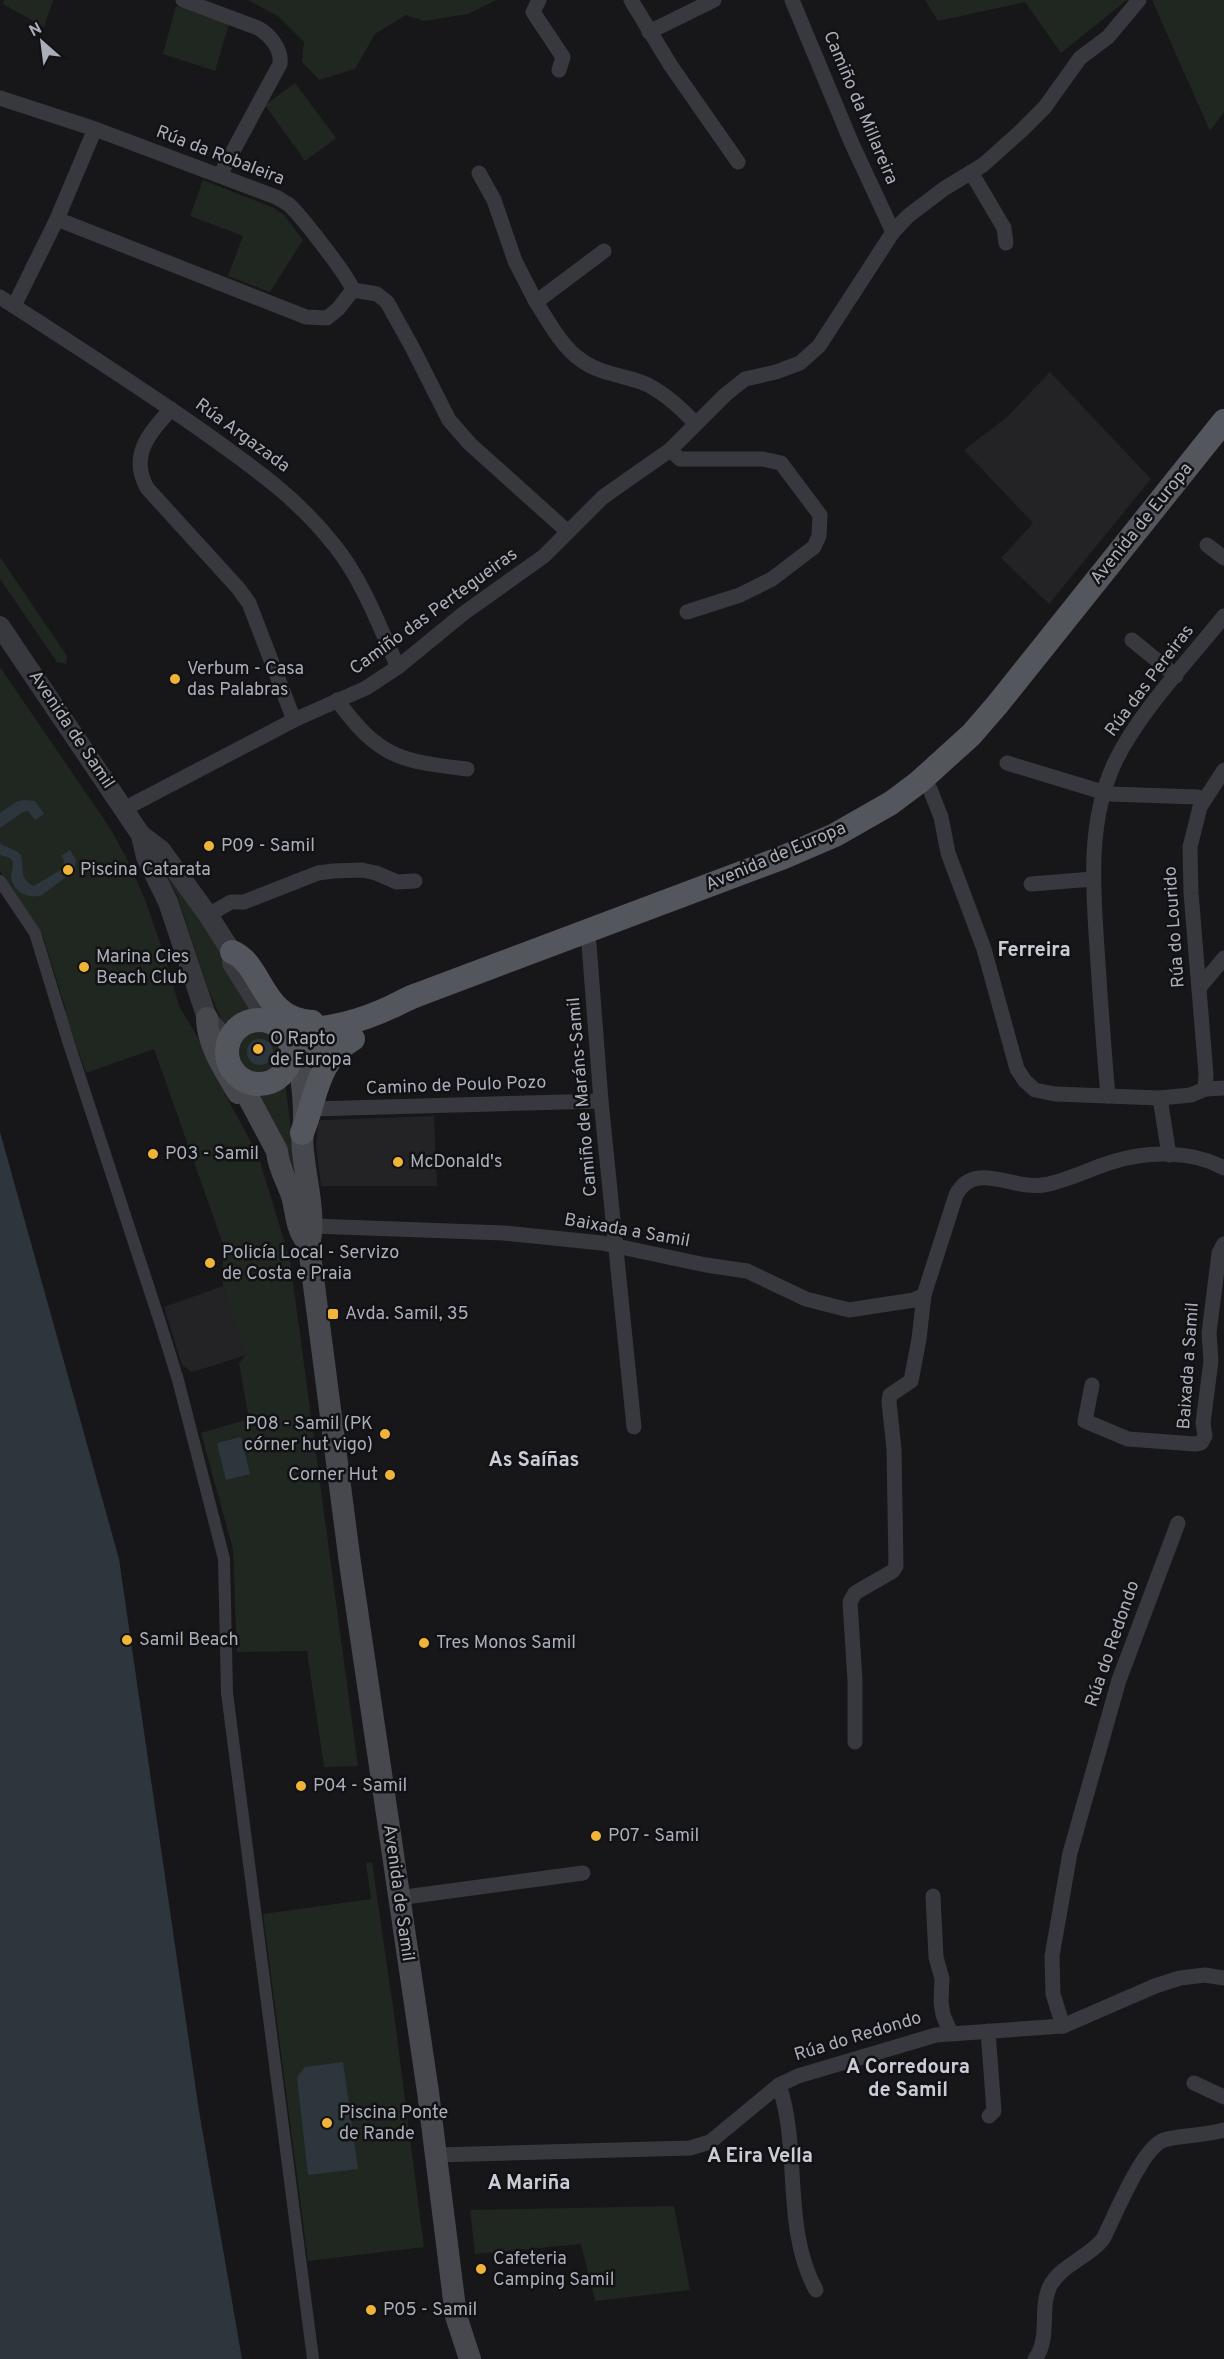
<svg xmlns="http://www.w3.org/2000/svg" width="1224" height="2359" font-family="Overpass,sans-serif">
	<style>
		.built { fill: #232326 }
		.green { fill: #1f2720 }
		.water { fill: #2d363d }
		.lines { fill: none; stroke-linecap: round; stroke-linejoin: round }
		.pedestrian { stroke: #38393e; stroke-width: 12 }
		.minor { stroke: #38393e; stroke-width: 15 }
		.tertiary { stroke: #38393e; stroke-width: 20 }
		.secondary { stroke: #46484e; stroke-width: 22 }
		.primary { stroke: #54565d; stroke-width: 24 }
		.poi-dot { fill: #f0b538; stroke: #121214; stroke-width: 2 }
		.labels { text-anchor: middle; dominant-baseline: central; stroke-width: 5; stroke-linejoin: round; paint-order: stroke }
		.street-label { font-size: 18px; fill: #a9aeb9; stroke: #121214 }
		.poi-label { font-size: 18px; fill: #a9aeb9; stroke: #121214; text-anchor: start }
		.neighbourhood-label { font-size: 20px; font-weight: bold; fill: #cacdd5; stroke: #121214 }
	</style>
	<rect width="100%" height="100%" fill="#171719"/>
	<g class="built">
		<polygon points="1050,372 1151,479 1049,604 1001,558 1033,523 964,450 1007,417"/>
		<polygon points="434,1116 437,1186 321,1186 316,1146 318,1122 321,1120"/>
		<polygon points="223,1286 247,1355 192,1372 182,1365 164,1307"/>
	</g>
	<g class="green">
		<polygon points="4,0 53,0 44,27 3,4"/>
		<polygon points="248,0 496,0 468,14 424,21 406,15 375,34 355,69 319,80 302,62 304,42 279,17"/>
		<polygon points="925,0 1127,0 1061,53 1025,2 938,21"/>
		<polygon points="1152,0 1224,0 1224,112 1210,131"/>
		<polygon points="176,6 229,24 215,71 163,54"/>
		<polygon points="295,83 336,138 305,161 265,105"/>
		<polygon points="203,180 274,208 284,215 303,240 270,292 228,276 243,236 190,216"/>
		<polygon points="0,557 67,656 66,664 57,662 0,579"/>
		<polygon points="0,667 110,828 126,857 144,897 165,957 179,1006 216,1068 226,1096 258,1155 290,1260 358,1766 324,1767 307,1651 237,1652 233,1549 201,1433 249,1419 239,1363 246,1355 223,1286 223,1244 154,1049 86,1073 64,1011 66,1010 42,933 0,871"/>
		<polygon points="146,842 181,892 259,1012 241,1016 226,1031 208,988 177,895"/>
		<circle cx="260" cy="1051" r="22"/>
		<polygon points="285,1082 296,1168 293,1169 256,1091 271,1089"/>
		<polygon points="372,1862 394,2014 424,2247 308,2261 263,1914 371,1899 366,1863"/>
		<polygon points="674,2206 690,2290 595,2301 581,2244 475,2254 470,2210"/>
	</g>
	<g class="water">
		<polygon points="23,800 35,801 44,814 35,820 28,811 23,812 0,828 0,813 16,802"/>
		<path d="M0,843C7,849 15,848 21,855C24,869 19,879 34,886L62,869L64,861L61,856L70,850L76,860L74,871L42,895C29,900 13,892 11,877C11,873 13,867 13,862L10,858L0,855Z"/>
		<circle cx="260" cy="1052" r="13"/>
		<polygon points="0,1132 119,1559 199,2111 242,2359 0,2359"/>
		<polygon points="241,1437 250,1474 226,1480 217,1443"/>
		<polygon points="343,2062 358,2169 308,2175 297,2077 305,2067"/>
	</g>
	<g class="lines">
		<polyline class="pedestrian" points="0,881 35,933 68,1041 160,1322 178,1380 224,1559 227,1693 313,2359"/>
		<g class="minor">
			<path d="M183,0L258,28C270,35 282,49 280,64L220,175"/>
			<polyline points="539,0 533,12 563,57 559,70"/>
			<polyline points="631,0 671,66 738,162"/>
			<polyline points="792,0 852,144 893,232"/>
			<polyline points="649,32 714,0"/>
			<path d="M0,98L95,129L276,197C280,199 284,202 288,204C300,214 348,276 353,290"/>
			<polyline points="971,172 1004,228 1006,243"/>
			<polyline points="479,173 494,200 515,261 536,302"/>
			<polyline points="57,219 306,317 327,318 338,309 353,290"/>
			<path d="M604,251L536,302C549,322 561,346 581,360C598,373 622,375 641,382C662,390 681,408 696,424"/>
			<polyline points="353,290 377,294 387,302 412,347 449,420 470,444 568,532"/>
			<path d="M0,297C68,341 135,384 201,430C252,467 296,496 335,546C363,581 379,626 398,667"/>
			<polyline points="14,306 57,219 95,129"/>
			<path d="M171,409C149,434 129,455 147,488L238,588L249,603L294,720"/>
			<polyline points="670,450 680,459 763,459 781,463 820,515 819,536 814,547 772,579 740,595 687,612"/>
			<polyline points="1207,545 1224,558"/>
			<polyline points="1132,640 1176,676"/>
			<path d="M337,700C379,758 400,761 467,769"/>
			<polyline points="1007,763 1109,794 1198,797 1204,800"/>
			<polyline points="930,789 941,817 948,853 984,949 1017,1069 1025,1081 1035,1090 1055,1094 1160,1098 1191,1095 1205,1089 1224,1088"/>
			<polyline points="124,809 294,720 366,688 398,667 464,613 544,556 603,497 670,450 725,395 745,379 776,372 800,363 819,346 893,232 908,216 945,188 983,165 1021,131 1045,107 1080,58 1108,37 1139,0"/>
			<polyline points="1031,884 1093,879"/>
			<polyline points="208,915 231,902 244,902 318,873 333,871 362,870 376,873 397,882 415,881"/>
			<polyline points="589,944 601,1101 634,1427"/>
			<polyline points="1199,988 1224,958"/>
			<polyline points="1205,1089 1206,1074 1191,893 1190,847 1200,807 1224,770"/>
			<path d="M1108,1096C1104,1052 1101,1008 1098,964C1094,896 1085,826 1115,762C1139,712 1189,660 1224,616"/>
			<polyline points="1160,1098 1169,1155"/>
			<polyline points="311,1109 601,1101"/>
			<path d="M313,1226L504,1233L602,1243L706,1265L747,1271L806,1299L849,1310L914,1300L924,1295L956,1195C974,1160 1013,1190 1043,1185C1067,1181 1089,1169 1112,1162C1147,1151 1192,1150 1224,1168"/>
			<polyline points="1092,1385 1085,1421 1128,1439 1195,1444 1201,1443 1205,1436 1203,1423 1211,1361 1209,1333 1219,1253 1224,1244"/>
			<polyline points="855,1742 855,1681 850,1602 855,1593 893,1571 896,1566 894,1449 889,1402 890,1395 911,1381 919,1339 924,1295"/>
			<polyline points="933,1896 936,1957 942,1979 941,2002 943,2015 951,2033"/>
			<polyline points="398,1898 583,1873"/>
			<polyline points="1063,2026 1053,1994 1052,1956 1070,1853 1119,1680 1178,1523"/>
			<polyline points="988,2031 994,2111 989,2116"/>
			<polyline points="1194,2083 1224,2097"/>
			<path d="M779,2085C801,2150 782,2228 816,2290"/>
			<polyline points="436,2155 690,2148 710,2142 779,2085 798,2076 936,2035 1063,2026 1155,1986 1180,1978 1205,1975 1224,1978"/>
			<path d="M1035,2359C1051,2338 1039,2307 1050,2286C1061,2265 1088,2258 1103,2239C1114,2218 1142,2147 1164,2140C1181,2135 1204,2136 1224,2130"/>
		</g>
		<g class="tertiary">
			<polyline points="0,626 141,835 146,857 168,902 207,1018 217,1030"/>
			<polyline points="141,835 161,850 208,915 240,965"/>
			<polyline points="232,955 232,963 269,1022"/>
		</g>
		<g class="secondary">
			<path d="M207,1018C207,1044 225,1071 238,1093"/>
			<path d="M289,1029C299,1047 304,1094 304,1115C304,1127 301,1139 303,1151C306,1184 316,1214 309,1247L350,1563L428,2092L456,2316L470,2359"/>
			<path d="M237,1076L277,1151C278,1167 287,1181 292,1196C296,1210 296,1226 304,1238"/>
		</g>
		<g class="primary">
			<path d="M232,952C263,964 261,1020 312,1022"/>
			<circle cx="259" cy="1052" r="32"/>
			<path d="M281,1029C319,1032 357,1023 391,1007C400,1003 408,998 417,995L784,857L835,835L891,803L919,782L971,735L997,705L1224,421"/>
			<polyline points="290,1060 350,1031"/>
			<path d="M302,1133C317,1096 316,1061 353,1039"/>
		</g>
	</g>
	<g class="poi-dot">
		<circle cx="175" cy="679" r="6"/>
		<circle cx="209" cy="846" r="6"/>
		<circle cx="68" cy="870" r="6"/>
		<circle cx="84" cy="967" r="6"/>
		<circle cx="258" cy="1049" r="6"/>
		<circle cx="153" cy="1154" r="6"/>
		<circle cx="398" cy="1162" r="6"/>
		<circle cx="210" cy="1263" r="6"/>
		<rect x="327" y="1308" width="12" height="12" rx="3"/>
		<circle cx="385" cy="1434" r="6"/>
		<circle cx="390" cy="1475" r="6"/>
		<circle cx="127" cy="1640" r="6"/>
		<circle cx="424" cy="1643" r="6"/>
		<circle cx="301" cy="1786" r="6"/>
		<circle cx="596" cy="1836" r="6"/>
		<circle cx="327" cy="2123" r="6"/>
		<circle cx="481" cy="2269" r="6"/>
		<circle cx="371" cy="2310" r="6"/>
	</g>
	<g class="labels">
		<g class="street-label">
			<text transform="translate(860 108) rotate(67)">Camiño da Millareira</text>
			<text transform="translate(220 156) rotate(21)">Rúa da Robaleira</text>
			<text transform="translate(242 436) rotate(36)">Rúa Argazada</text>
			<text transform="translate(1142 524) rotate(-51)">Avenida de Europa</text>
			<text transform="translate(434 612) rotate(-36)">Camiño das Pertegueiras</text>
			<text transform="translate(1150 681) rotate(-53)">Rúa das Pereiras</text>
			<text transform="translate(71 730) rotate(56)">Avenida de Samil</text>
			<text transform="translate(776 857) rotate(-23)">Avenida de Europa</text>
			<text transform="translate(1175 927) rotate(-94)">Rúa do Lourido</text>
			<text transform="translate(456 1086) rotate(-2)">Camino de Poulo Pozo</text>
			<text transform="translate(583 1097) rotate(-95)">Camiño de Maráns-Samil</text>
			<text transform="translate(627 1231) rotate(10)">Baixada a Samil</text>
			<text transform="translate(1189 1366) rotate(-86)">Baixada a Samil</text>
			<text transform="translate(1113 1644) rotate(-71)">Rúa do Redondo</text>
			<text transform="translate(398 1893) rotate(82)">Avenida de Samil</text>
			<text transform="translate(858 2037) rotate(-17)">Rúa do Redondo</text>
		</g>
		<g class="poi-label">
			<text x="187" y="669">Verbum - Casa<tspan x="187" dy="21">das Palabras</tspan></text>
			<text x="221" y="846">P09 - Samil</text>
			<text x="80" y="870">Piscina Catarata</text>
			<text x="96" y="957">Marina Cies<tspan x="96" dy="21">Beach Club</tspan></text>
			<text x="270" y="1039">O Rapto<tspan x="270" dy="21">de Europa</tspan></text>
			<text x="165" y="1154">P03 - Samil</text>
			<text x="410" y="1162">McDonald's</text>
			<text x="222" y="1253">Policía Local - Servizo<tspan x="222" dy="21">de Costa e Praia</tspan></text>
			<text x="345" y="1314">Avda. Samil, 35</text>
			<text x="373" y="1424" text-anchor="end">P08 - Samil (PK<tspan x="373" dy="21">córner hut vigo)</tspan></text>
			<text x="378" y="1475" text-anchor="end">Corner Hut</text>
			<text x="139" y="1640">Samil Beach</text>
			<text x="436" y="1643">Tres Monos Samil</text>
			<text x="313" y="1786">P04 - Samil</text>
			<text x="608" y="1836">P07 - Samil</text>
			<text x="339" y="2113">Piscina Ponte<tspan x="339" dy="21">de Rande</tspan></text>
			<text x="493" y="2259">Cafeteria<tspan x="493" dy="21">Camping Samil</tspan></text>
			<text x="383" y="2310">P05 - Samil</text>
		</g>
		<g class="neighbourhood-label">
			<text x="1034" y="951">Ferreira</text>
			<text x="534" y="1461">As Saíñas</text>
			<text x="908" y="2068">A Corredoura<tspan x="908" dy="23">de Samil</tspan></text>
			<text x="760" y="2157">A Eira Vella</text>
			<text x="529" y="2184">A Mariña</text>
		</g>
	</g>
	<g transform="translate(42 42) rotate(332)" stroke="#121214" stroke-width="4.5" paint-order="stroke">
	<path d="M0-4.5L10 22L0 15L-10 22Z" fill="#a9aeb9"/>
	<text y="-9" font-size="16" font-weight="bold" text-anchor="middle" fill="#a9aeb9">N</text>
	</g>
</svg>
